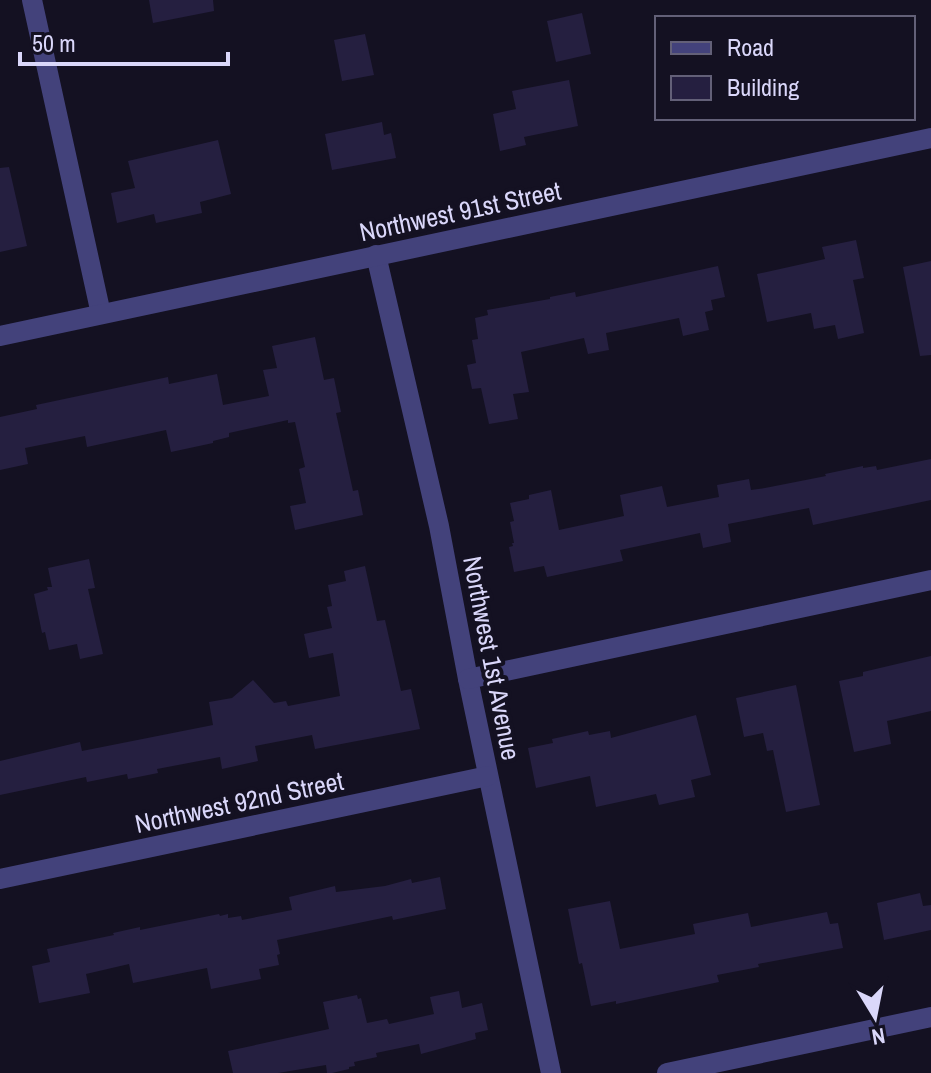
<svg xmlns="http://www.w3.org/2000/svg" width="931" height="1073" font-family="'Archivo Narrow',sans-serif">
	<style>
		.building { fill: #251f40 }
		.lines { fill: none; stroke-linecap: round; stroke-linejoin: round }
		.minor { stroke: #43427b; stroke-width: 20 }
		.labels { text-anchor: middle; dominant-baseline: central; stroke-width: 8; stroke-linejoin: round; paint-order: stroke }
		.street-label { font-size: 26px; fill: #dad7fa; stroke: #141122 }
	</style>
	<rect width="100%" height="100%" fill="#141122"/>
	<g class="building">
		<polygon points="149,0 213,0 214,11 153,23"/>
		<polygon points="582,13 591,54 556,62 547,21"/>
		<polygon points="365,34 374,75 342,81 334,40"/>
		<polygon points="569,80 578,126 524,137 526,145 500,151 493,114 516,109 512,91"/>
		<polygon points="382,122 384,135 391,133 396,158 332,170 325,134"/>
		<polygon points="218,140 231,194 200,202 202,213 156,223 154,214 117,223 111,193 135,188 128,161"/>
		<polygon points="9,167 27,246 0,252 0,168"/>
		<polygon points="856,240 864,278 853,280 864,333 838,339 835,325 814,329 811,313 767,322 757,274 825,259 822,247"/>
		<polygon points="931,261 931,355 920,356 903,267"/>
		<polygon points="718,266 725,297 711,300 713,310 705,312 709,330 683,336 679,318 606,333 609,350 588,354 584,338 521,352 529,392 513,394 518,419 489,424 481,388 472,389 467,365 476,363 472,340 478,339 475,318 488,315 487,310 550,299 550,297 575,292 576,297"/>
		<polygon points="315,337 324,380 334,378 341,412 336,413 353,491 358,490 363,515 295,530 290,506 306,503 299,469 305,467 295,422 288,423 288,420 229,433 229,437 213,441 213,443 171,452 166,430 87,447 85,436 25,448 28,464 0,470 0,417 37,409 36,405 168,377 169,384 217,374 223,405 269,396 263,370 277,368 272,346"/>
		<polygon points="931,459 931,500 813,525 809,508 728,524 731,542 703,548 700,533 620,550 623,561 547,577 544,566 514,572 509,547 513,546 512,543 514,543 510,522 514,521 510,503 529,499 529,495 551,490 559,530 624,516 620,495 662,486 667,507 719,497 717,485 749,479 751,490 765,488 826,476 825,474 863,466 863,468 876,466 877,470"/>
		<polygon points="89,559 95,588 88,589 103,654 80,659 77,644 49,650 45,632 42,633 34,594 48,590 47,587 52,587 48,568"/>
		<polygon points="365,566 377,621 385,620 401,691 411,689 420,729 315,749 312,735 255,746 258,761 222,769 220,757 157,769 158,773 128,779 127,774 87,782 86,777 0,795 0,761 80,742 82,751 213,725 209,702 232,698 253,680 274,703 286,701 288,706 340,696 333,653 309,658 304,634 332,628 327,607 332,606 328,585 346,581 344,571"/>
		<polygon points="931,656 931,711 887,721 891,744 854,752 839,681 863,676 863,672"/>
		<polygon points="796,685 820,805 786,812 773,750 767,751 763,733 744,737 736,698"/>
		<polygon points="696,715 711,775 691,780 695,797 659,805 656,794 596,807 590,776 536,788 528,748 553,743 552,739 588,731 589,735 610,731 611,738"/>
		<polygon points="440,877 446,909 393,920 392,916 277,940 280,954 277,955 279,965 259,969 261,979 211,989 207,968 133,983 129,964 86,974 90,993 39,1003 32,966 50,962 47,949 114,935 113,933 140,927 140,930 219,914 220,916 228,914 228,918 241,916 242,920 292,910 289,897 335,886 336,892 385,886 411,879 412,883"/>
		<polygon points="920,893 923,906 931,905 931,930 884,940 877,903"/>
		<polygon points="610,901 620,949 695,934 693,924 748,913 751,927 827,912 830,924 838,923 843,948 758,964 759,967 717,975 719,982 616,1004 616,1001 591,1006 582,963 579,964 568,909"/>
		<polygon points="459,991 462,1008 482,1003 488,1030 475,1033 476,1039 421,1054 419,1044 376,1053 377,1057 354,1062 355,1066 349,1067 349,1069 332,1073 327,1073 326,1065 278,1073 233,1073 228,1051 329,1029 323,1002 357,995 358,999 361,998 367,1023 387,1019 389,1024 434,1014 430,997"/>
	</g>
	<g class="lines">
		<g class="minor">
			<polyline points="32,0 101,314"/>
			<polyline points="376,255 439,526 468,679 551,1073"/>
			<polyline points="0,336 931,138"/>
			<polyline points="468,679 931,580"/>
			<polyline points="0,879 488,776"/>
			<polyline points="667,1073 931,1017"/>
		</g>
	</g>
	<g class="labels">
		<g class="street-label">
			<text transform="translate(460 211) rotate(-12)">Northwest 91st Street</text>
			<text transform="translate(492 658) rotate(79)">Northwest 1st Avenue</text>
			<text transform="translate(239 802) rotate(-12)">Northwest 92nd Street</text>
		</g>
	</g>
	<rect x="655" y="16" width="260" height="104" fill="#141122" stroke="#636078" stroke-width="2"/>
	<rect x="671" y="42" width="40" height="12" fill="#43427b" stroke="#636078" stroke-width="2"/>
	<text x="727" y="56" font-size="24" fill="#dad7fa">Road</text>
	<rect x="671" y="76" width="40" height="24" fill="#251f40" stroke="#636078" stroke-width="2"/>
	<text x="727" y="96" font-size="24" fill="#dad7fa">Building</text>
	<g transform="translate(875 1017) rotate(170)" stroke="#141122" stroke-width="6" paint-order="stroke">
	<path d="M0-6L14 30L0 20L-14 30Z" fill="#dad7fa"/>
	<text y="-12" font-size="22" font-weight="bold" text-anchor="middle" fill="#dad7fa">N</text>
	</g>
	<path d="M20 52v12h208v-12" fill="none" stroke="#dad7fa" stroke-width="4"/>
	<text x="32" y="52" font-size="24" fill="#dad7fa" stroke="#141122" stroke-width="6" paint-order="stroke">50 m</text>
</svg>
